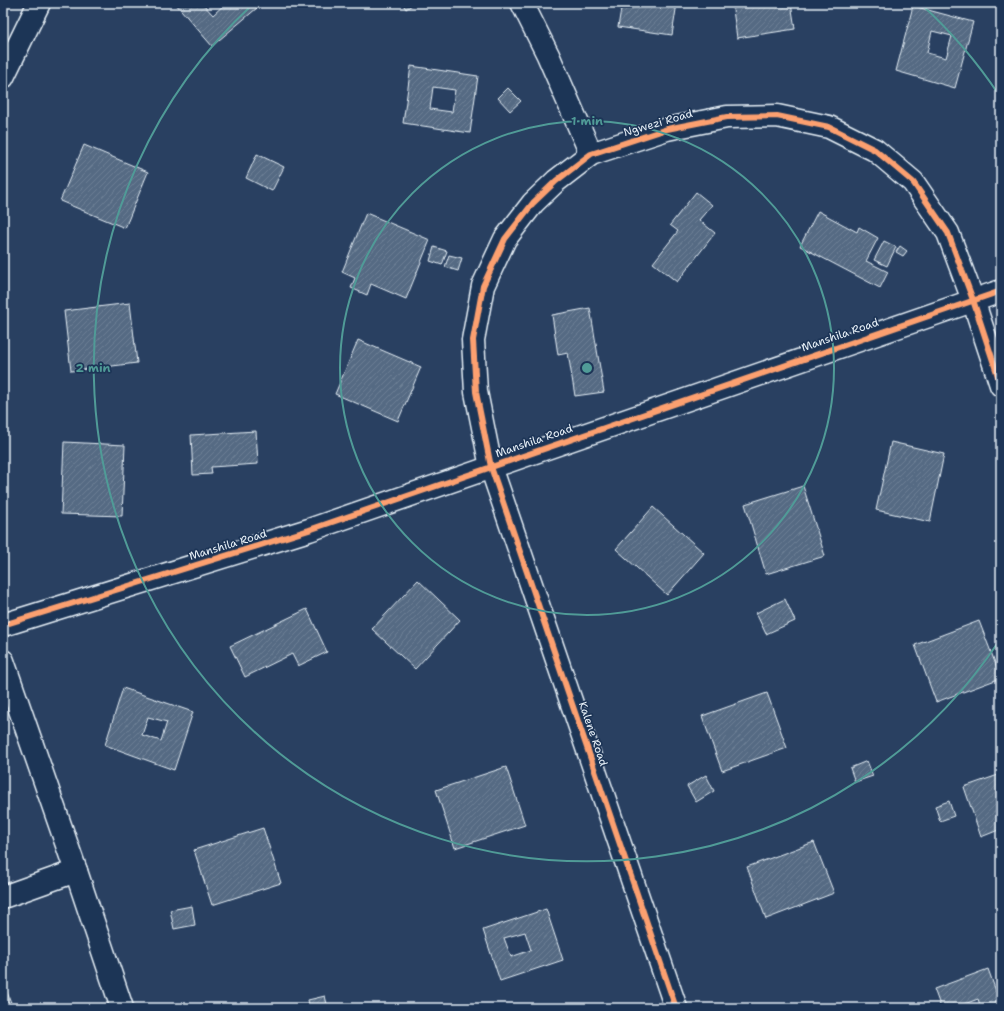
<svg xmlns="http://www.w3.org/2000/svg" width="1004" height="1011" font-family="'Shantell Sans',sans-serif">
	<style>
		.building { fill: url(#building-hatch); stroke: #e8f1f8; fill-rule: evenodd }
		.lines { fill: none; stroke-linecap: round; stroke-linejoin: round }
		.minor-casing { stroke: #e8f1f8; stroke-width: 25 }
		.minor { stroke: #1d3557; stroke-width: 22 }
		.cycleway-casing { stroke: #1d3557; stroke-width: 8 }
		.cycleway { stroke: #fca06f; stroke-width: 6 }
		.ring { fill: none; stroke: #509b97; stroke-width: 2 }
		.labels { text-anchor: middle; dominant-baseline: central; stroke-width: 3.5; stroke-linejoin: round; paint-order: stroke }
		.street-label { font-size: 11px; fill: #e8f1f8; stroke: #1d3557 }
		.centre { fill: #509b97; stroke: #1d3557; stroke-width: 2 }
		.ring-label { font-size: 12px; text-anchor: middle; font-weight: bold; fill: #509b97; stroke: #1d3557; stroke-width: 3.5; stroke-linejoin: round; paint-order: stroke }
	</style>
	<defs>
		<pattern id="building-hatch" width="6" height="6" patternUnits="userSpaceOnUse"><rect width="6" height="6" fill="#556a83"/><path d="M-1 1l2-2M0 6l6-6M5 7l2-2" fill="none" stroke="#6d8095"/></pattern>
	</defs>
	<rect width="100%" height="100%" fill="#294061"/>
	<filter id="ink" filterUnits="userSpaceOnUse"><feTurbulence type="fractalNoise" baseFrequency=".025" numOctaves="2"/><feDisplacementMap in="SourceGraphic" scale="8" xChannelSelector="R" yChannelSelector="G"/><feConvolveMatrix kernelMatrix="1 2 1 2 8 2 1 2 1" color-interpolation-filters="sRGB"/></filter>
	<g filter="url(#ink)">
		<g class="building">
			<polygon points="175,3 202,3 213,15 226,3 253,3 257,8 212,46"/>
			<polygon points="402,3 415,3 406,9"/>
			<polygon points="622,3 677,3 672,35 618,27"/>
			<polygon points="732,3 791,3 795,29 737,38"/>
			<path d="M913,6L973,22L955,88L896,71ZM932,31L952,36L946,58L927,53Z"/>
			<path d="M411,66L478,76L470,133L403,123ZM433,87L455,90L452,112L430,109Z"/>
			<polygon points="508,88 521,101 510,111 498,98"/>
			<polygon points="84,145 148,172 125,228 60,201"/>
			<polygon points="257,154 284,167 272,191 246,178"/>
			<polygon points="696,192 712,205 699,220 715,233 677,282 653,263 678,231 670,225"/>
			<polygon points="818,211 857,232 859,227 878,238 866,261 888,272 880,288 800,246"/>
			<polygon points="366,213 430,240 406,299 371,284 367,295 351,288 355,278 342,272"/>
			<polygon points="884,241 896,247 887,266 874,260"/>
			<polygon points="900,246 907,251 903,256 896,252"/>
			<polygon points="434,247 447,251 442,265 430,261"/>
			<polygon points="449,255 462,258 458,271 445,267"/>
			<polygon points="130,303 137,363 71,371 64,311"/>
			<polygon points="590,308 604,392 575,396 568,353 558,355 552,315"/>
			<polygon points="358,340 421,367 398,421 335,394"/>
			<polygon points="256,431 258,464 211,467 212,474 193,475 191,435"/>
			<polygon points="64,442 125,445 122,516 61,514"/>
			<polygon points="891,442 944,454 930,522 876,510"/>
			<polygon points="803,486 825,556 766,574 745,504"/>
			<polygon points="653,507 704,553 667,595 616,549"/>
			<polygon points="418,580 460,620 415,669 372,629"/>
			<polygon points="785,599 795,621 766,634 756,613"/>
			<polygon points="307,609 327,652 298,666 292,654 245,677 230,646"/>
			<polygon points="979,621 1001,678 936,702 915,645"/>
			<path d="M123,688L193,712L174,770L105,745ZM148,717L167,722L161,741L142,735Z"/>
			<polygon points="767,693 787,748 722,771 702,716"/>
			<polygon points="867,761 873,776 855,782 850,768"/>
			<polygon points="506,767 525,825 455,848 436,790"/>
			<polygon points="1001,774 1001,829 981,837 964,787"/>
			<polygon points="706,775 714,791 696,802 687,786"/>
			<polygon points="949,801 954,816 940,821 935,806"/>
			<polygon points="263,828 281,883 212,905 194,850"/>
			<polygon points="814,842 834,893 766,919 747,867"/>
			<polygon points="192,906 195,925 174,929 170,910"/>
			<path d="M546,909L563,960L500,981L483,930ZM525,932L531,950L511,957L504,938Z"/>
			<polygon points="988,969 1001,1005 1001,1008 981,1008 978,999 962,1005 964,1008 941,1008 934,989"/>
			<polygon points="3,984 4,984 13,1008 3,1008"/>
			<polygon points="325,996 328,1008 310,1008 308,1000"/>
		</g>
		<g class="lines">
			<g class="minor-casing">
				<g id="minor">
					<polyline points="522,3 548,55 591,154"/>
					<polyline points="3,77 39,3"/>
					<polyline points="3,625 309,530 1001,291"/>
					<polyline points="3,661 76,871 122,1008"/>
					<polyline points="3,897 76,871"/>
					<polyline points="676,1008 491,467 476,392 473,340 483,286 505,239 533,203 556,181 591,154 667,129 727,117 777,116 829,127 875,150 913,182 948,233 973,300 1001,385"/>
				</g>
			</g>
			<use href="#minor" class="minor"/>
			<g class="cycleway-casing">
				<g id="cycleway">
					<polyline points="3,625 309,530 1001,291"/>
					<polyline points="676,1008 491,467 476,392 473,340 483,286 505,239 533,203 556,181 591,154 667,129 727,117 777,116 829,127 875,150 913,182 948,233 973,300 1001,385"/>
				</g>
			</g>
			<use href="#cycleway" class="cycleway"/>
		</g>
	</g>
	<g class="ring">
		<circle cx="587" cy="368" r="247"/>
		<path d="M999 641A494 494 0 1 1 253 4M921 4A494 494 0 0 1 999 95"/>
	</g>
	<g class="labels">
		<g class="street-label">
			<text transform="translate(658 123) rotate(-16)">Ngwezi Road</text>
			<text transform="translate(840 335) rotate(-19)">Manshila Road</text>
			<text transform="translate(534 441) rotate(-19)">Manshila Road</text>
			<text transform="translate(228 545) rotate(-17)">Manshila Road</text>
			<text transform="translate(593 734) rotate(71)">Kalene Road</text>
		</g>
	</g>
	<circle cx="587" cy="368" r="6" class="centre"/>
	<g class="ring-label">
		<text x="587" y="125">1 min</text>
		<text x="93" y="372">2 min</text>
	</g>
	<rect width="1004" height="1011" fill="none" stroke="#1d3557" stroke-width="16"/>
	<rect x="8" y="8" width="988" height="995" fill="none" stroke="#e8f1f8" stroke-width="1.5" filter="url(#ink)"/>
</svg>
